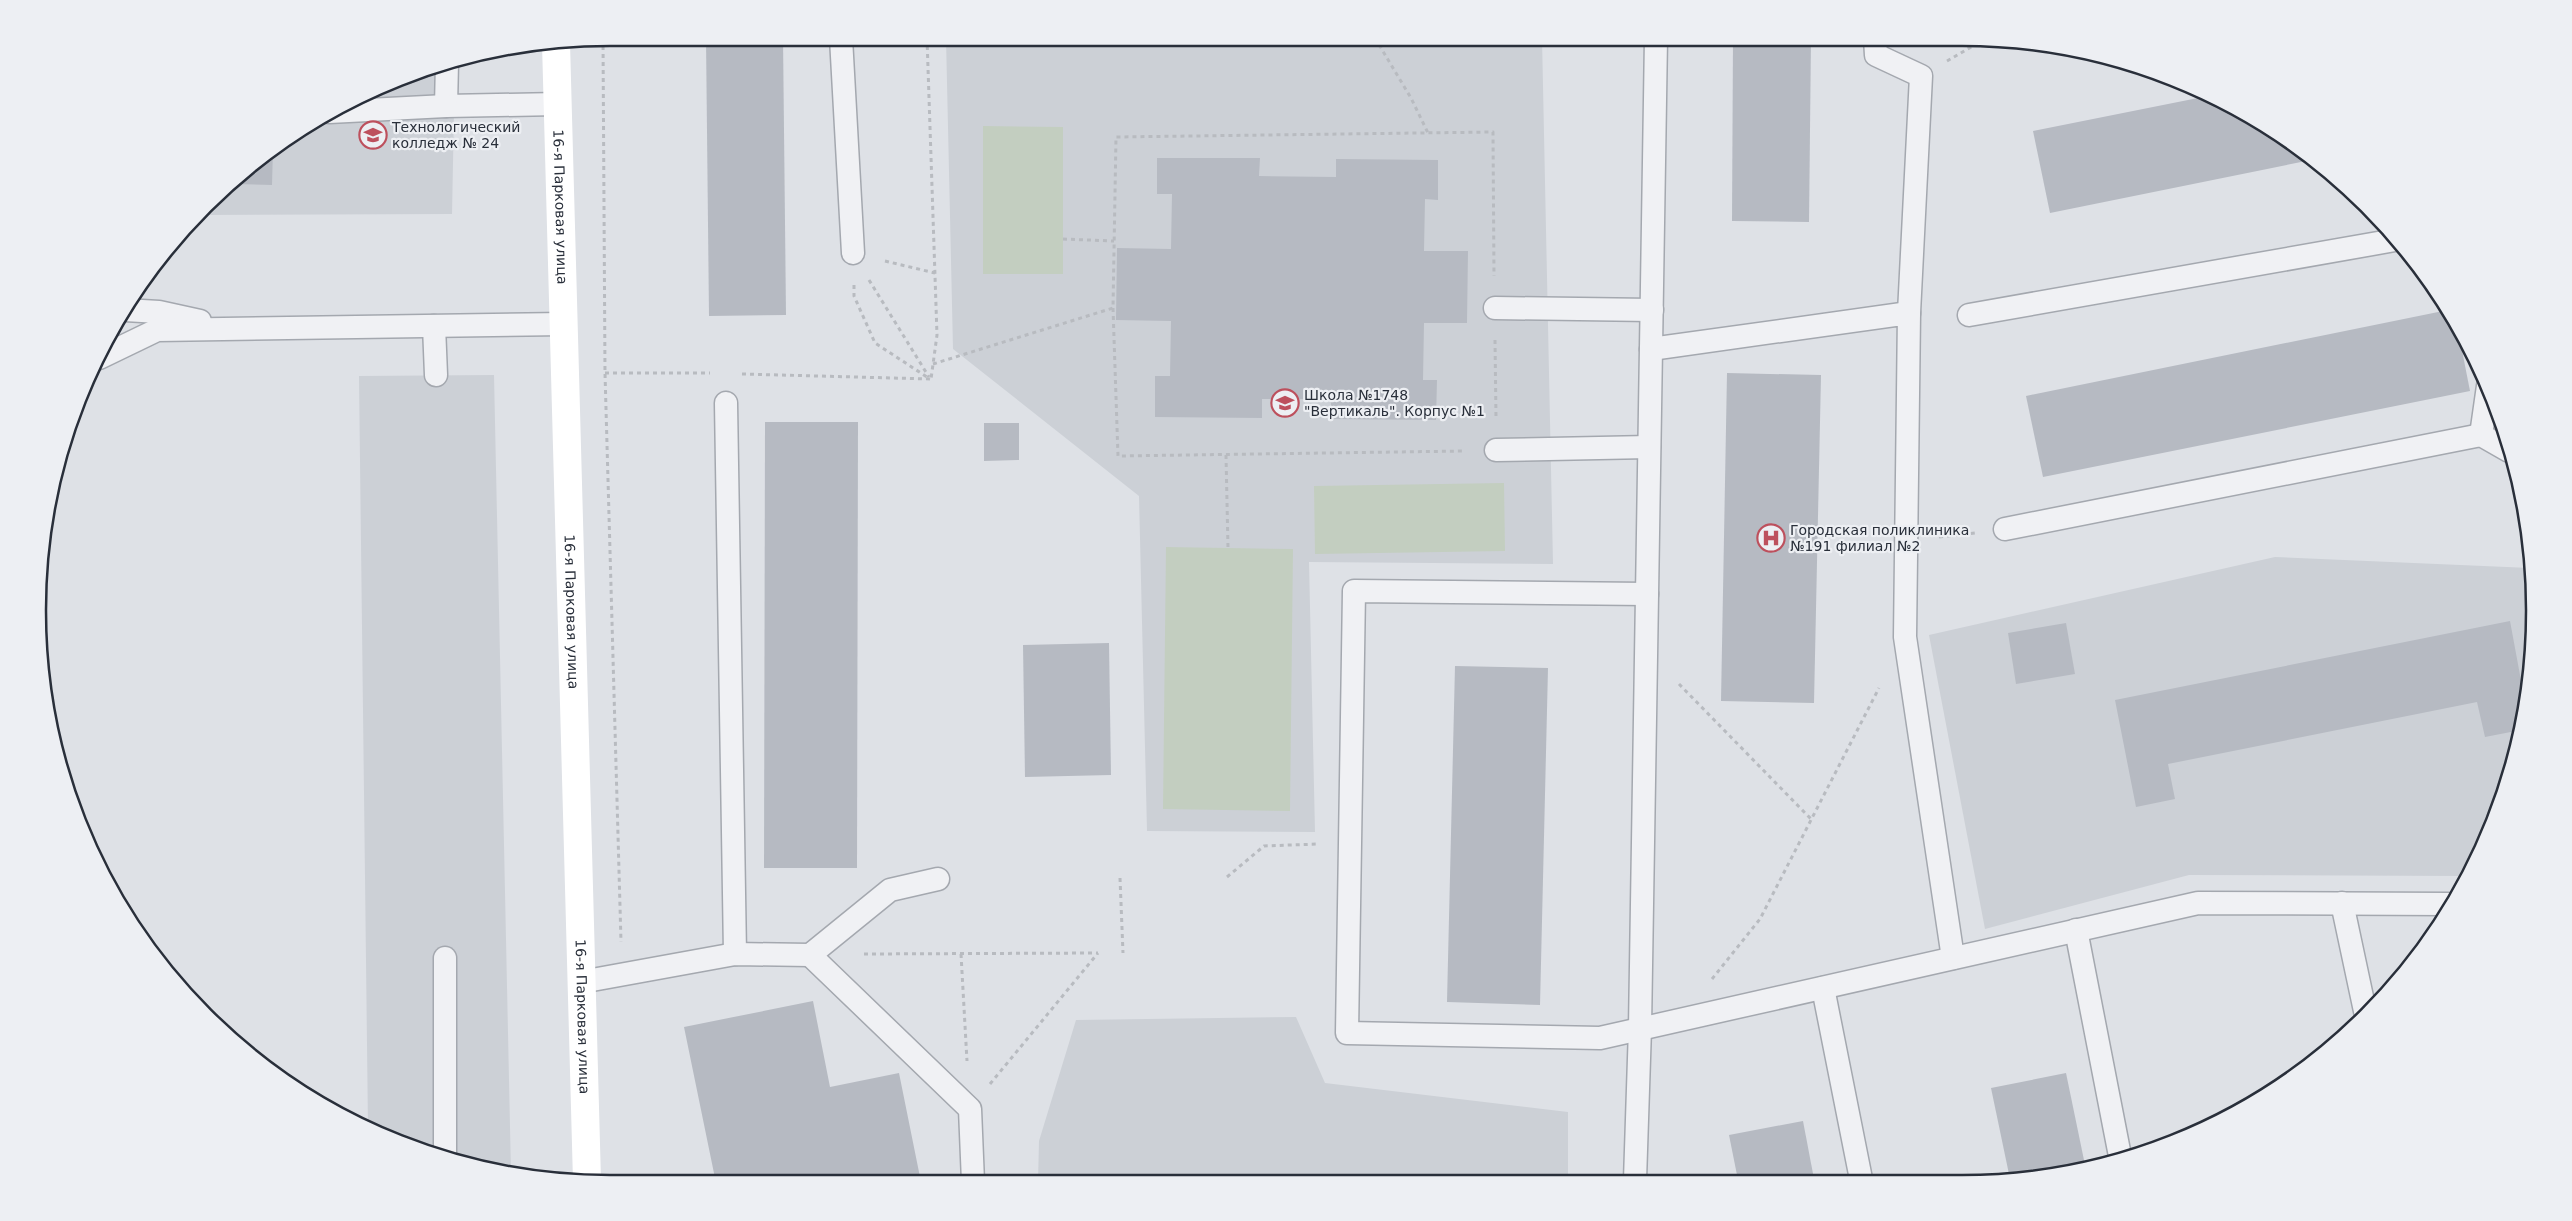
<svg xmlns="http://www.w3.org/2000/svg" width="2572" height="1221" font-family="'DejaVu Sans',sans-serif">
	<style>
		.built { fill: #ccd0d6 }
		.green { fill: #c3cec0 }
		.building { fill: #b6bac2 }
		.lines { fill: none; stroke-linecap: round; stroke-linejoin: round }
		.lane-casing { stroke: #a4a8af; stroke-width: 25 }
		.path { stroke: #b8bbc0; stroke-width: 3; stroke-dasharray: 4 4; stroke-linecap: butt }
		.lane { stroke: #f0f1f4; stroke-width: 22 }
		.secondary { stroke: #fff; stroke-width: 28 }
		.labels { text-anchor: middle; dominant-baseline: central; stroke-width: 4.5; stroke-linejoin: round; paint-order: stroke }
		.poi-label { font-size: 14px; fill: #292f3a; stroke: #edeff3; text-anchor: start }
		.street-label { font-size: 14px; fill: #292f3a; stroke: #edeff3 }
		.rim { fill: none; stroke: #292f3a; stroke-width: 2.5 }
	</style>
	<rect width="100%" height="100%" fill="#dee1e6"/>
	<g class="built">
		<polygon points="946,38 1542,38 1553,564 1309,562 1315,832 1147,831 1139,496 953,349"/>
		<polygon points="455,60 452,214 198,215 261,156 324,114 426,68"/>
		<polygon points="494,375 511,1174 498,1172 391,1140 368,1127 359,376"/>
		<polygon points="2275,557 2530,568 2534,611 2523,723 2491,830 2464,876 2189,875 1985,929 1929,635"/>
		<polygon points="1296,1017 1325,1083 1568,1112 1568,1180 1038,1182 1039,1141 1076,1020"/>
	</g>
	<g class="green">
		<polygon points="983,126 1063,127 1063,274 983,274"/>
		<polygon points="1504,483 1505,551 1315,554 1314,486"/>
		<polygon points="1166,547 1293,549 1290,811 1163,809"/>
	</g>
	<g class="building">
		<polygon points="706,38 783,38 786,315 709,316"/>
		<polygon points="1733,38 1811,38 1809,222 1732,221"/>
		<polygon points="2208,96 2280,134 2311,160 2050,213 2033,131"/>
		<polygon points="273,149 272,185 232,184 261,156"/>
		<polygon points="1157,158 1260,158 1259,176 1336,177 1336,159 1438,160 1438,200 1425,199 1424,251 1468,251 1467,323 1424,323 1423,380 1437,380 1436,420 1331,419 1331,399 1262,399 1262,418 1155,417 1155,376 1170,376 1171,321 1116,320 1117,248 1171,249 1172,194 1157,194"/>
		<polygon points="2448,310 2458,330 2470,391 2043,477 2026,396"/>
		<polygon points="1727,373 1821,375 1814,703 1721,701"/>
		<polygon points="765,422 858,422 857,868 764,868"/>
		<polygon points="984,423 1019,423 1019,460 984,461"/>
		<polygon points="2510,621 2525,702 2521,730 2485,737 2477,702 2168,764 2175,799 2136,807 2115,700"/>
		<polygon points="2066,623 2075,674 2016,684 2008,633"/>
		<polygon points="1109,643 1111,775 1025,777 1023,645"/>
		<polygon points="1455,666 1548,668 1540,1005 1447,1002"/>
		<polygon points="813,1001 830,1087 899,1073 921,1182 716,1183 684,1027"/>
		<polygon points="2066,1073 2085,1165 2037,1179 2010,1179 1991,1088"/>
		<polygon points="1803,1121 1814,1179 1738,1180 1729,1135"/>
	</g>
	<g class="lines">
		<g class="lane-casing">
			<g id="lane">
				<polyline points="841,38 853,253"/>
				<polyline points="1875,38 1876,55 1921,76 1909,313"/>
				<polyline points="447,63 446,106 558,104"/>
				<polyline points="329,112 446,106"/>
				<polyline points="1495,308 1652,310"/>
				<polyline points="125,310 159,312 200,321"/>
				<polyline points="1969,315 2395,240"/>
				<polyline points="434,326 436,375"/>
				<polyline points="1651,349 1909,313 1905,637 1953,958"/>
				<polyline points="99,358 157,330 564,324"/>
				<polyline points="726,403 735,954"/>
				<polyline points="2481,435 2488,386"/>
				<polyline points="1496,450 1649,447"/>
				<polyline points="2005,529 2481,435 2509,451"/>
				<polyline points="1647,594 1354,591 1347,1033 1600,1038 2198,903 2448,904"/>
				<polyline points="2342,903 2365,1011"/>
				<polyline points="2076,930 2120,1156"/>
				<polyline points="810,955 970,1109 973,1182"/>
				<polyline points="445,958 445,1156"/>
				<polyline points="581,982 735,954 810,955 890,890 938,879"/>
				<polyline points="1823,988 1861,1179"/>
				<polyline points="1635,1180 1640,1028 1656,38"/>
			</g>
		</g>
		<g class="path">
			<polyline points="603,38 605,373 621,942"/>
			<polyline points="927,38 937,335 931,379"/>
			<polyline points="1375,38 1411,98 1428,133"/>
			<polyline points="929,45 937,38"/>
			<polyline points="1947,61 1983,40"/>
			<polyline points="1063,239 1114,241"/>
			<polyline points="885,261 935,273"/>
			<polyline points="869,280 929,377"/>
			<polyline points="854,285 854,296 875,343 930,379"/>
			<polyline points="1113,308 1118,456 1464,451"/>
			<polyline points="1495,340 1496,418"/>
			<polyline points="933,364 1113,308 1116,137 1493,132 1494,276"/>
			<polyline points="605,373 710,373"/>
			<polyline points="742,374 931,379"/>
			<polyline points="1226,455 1228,548"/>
			<polyline points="1939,537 1975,533"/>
			<polyline points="1679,684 1811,819"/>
			<polyline points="1227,877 1264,846 1318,844"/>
			<polyline points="1120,878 1123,953"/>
			<polyline points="864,954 1098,953"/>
			<polyline points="961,954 967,1061"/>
			<polyline points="1712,979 1760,919 1879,688"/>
			<polyline points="990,1084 1098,953"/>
		</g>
		<use href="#lane" class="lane"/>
		<path class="secondary" id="s1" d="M556,43L587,1181"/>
	</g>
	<defs>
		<g id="university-ring" transform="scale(1.4375)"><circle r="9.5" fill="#edeff3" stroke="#bd505d" stroke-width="1.5"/><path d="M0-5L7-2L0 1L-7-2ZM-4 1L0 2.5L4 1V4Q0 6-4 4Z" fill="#bd505d"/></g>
		<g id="school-ring" transform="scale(1.4375)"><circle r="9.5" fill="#edeff3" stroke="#bd505d" stroke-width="1.5"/><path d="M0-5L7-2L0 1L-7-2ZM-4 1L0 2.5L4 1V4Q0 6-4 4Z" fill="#bd505d"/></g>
		<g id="hospital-ring" transform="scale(1.4375)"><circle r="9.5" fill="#edeff3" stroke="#bd505d" stroke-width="1.5"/><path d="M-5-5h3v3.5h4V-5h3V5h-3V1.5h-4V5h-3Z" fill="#bd505d"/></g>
	</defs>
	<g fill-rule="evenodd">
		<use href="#university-ring" x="373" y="135"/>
		<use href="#school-ring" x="1285" y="403"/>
		<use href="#hospital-ring" x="1771" y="538"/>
	</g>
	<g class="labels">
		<g class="poi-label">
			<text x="392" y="127">Технологический<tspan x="392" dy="16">колледж № 24</tspan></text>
			<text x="1304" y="395">Школа №1748<tspan x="1304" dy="16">"Вертикаль". Корпус №1</tspan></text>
			<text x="1790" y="530">Городская поликлиника<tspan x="1790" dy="16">№191 филиал №2</tspan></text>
		</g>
		<g class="street-label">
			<text stroke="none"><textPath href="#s1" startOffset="164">16-я Парковая улица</textPath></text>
			<text stroke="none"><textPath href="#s1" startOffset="569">16-я Парковая улица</textPath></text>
			<text stroke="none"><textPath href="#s1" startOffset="974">16-я Парковая улица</textPath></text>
		</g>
	</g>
	<path d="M0 0H2572V1221H0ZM610 46H1962A564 564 0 0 1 2526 610V611A564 564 0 0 1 1962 1175H610A564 564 0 0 1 46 611V610A564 564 0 0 1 610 46Z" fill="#edeff3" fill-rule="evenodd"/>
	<path class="rim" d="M610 46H1962A564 564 0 0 1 2526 610V611A564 564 0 0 1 1962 1175H610A564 564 0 0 1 46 611V610A564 564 0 0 1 610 46Z"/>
</svg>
